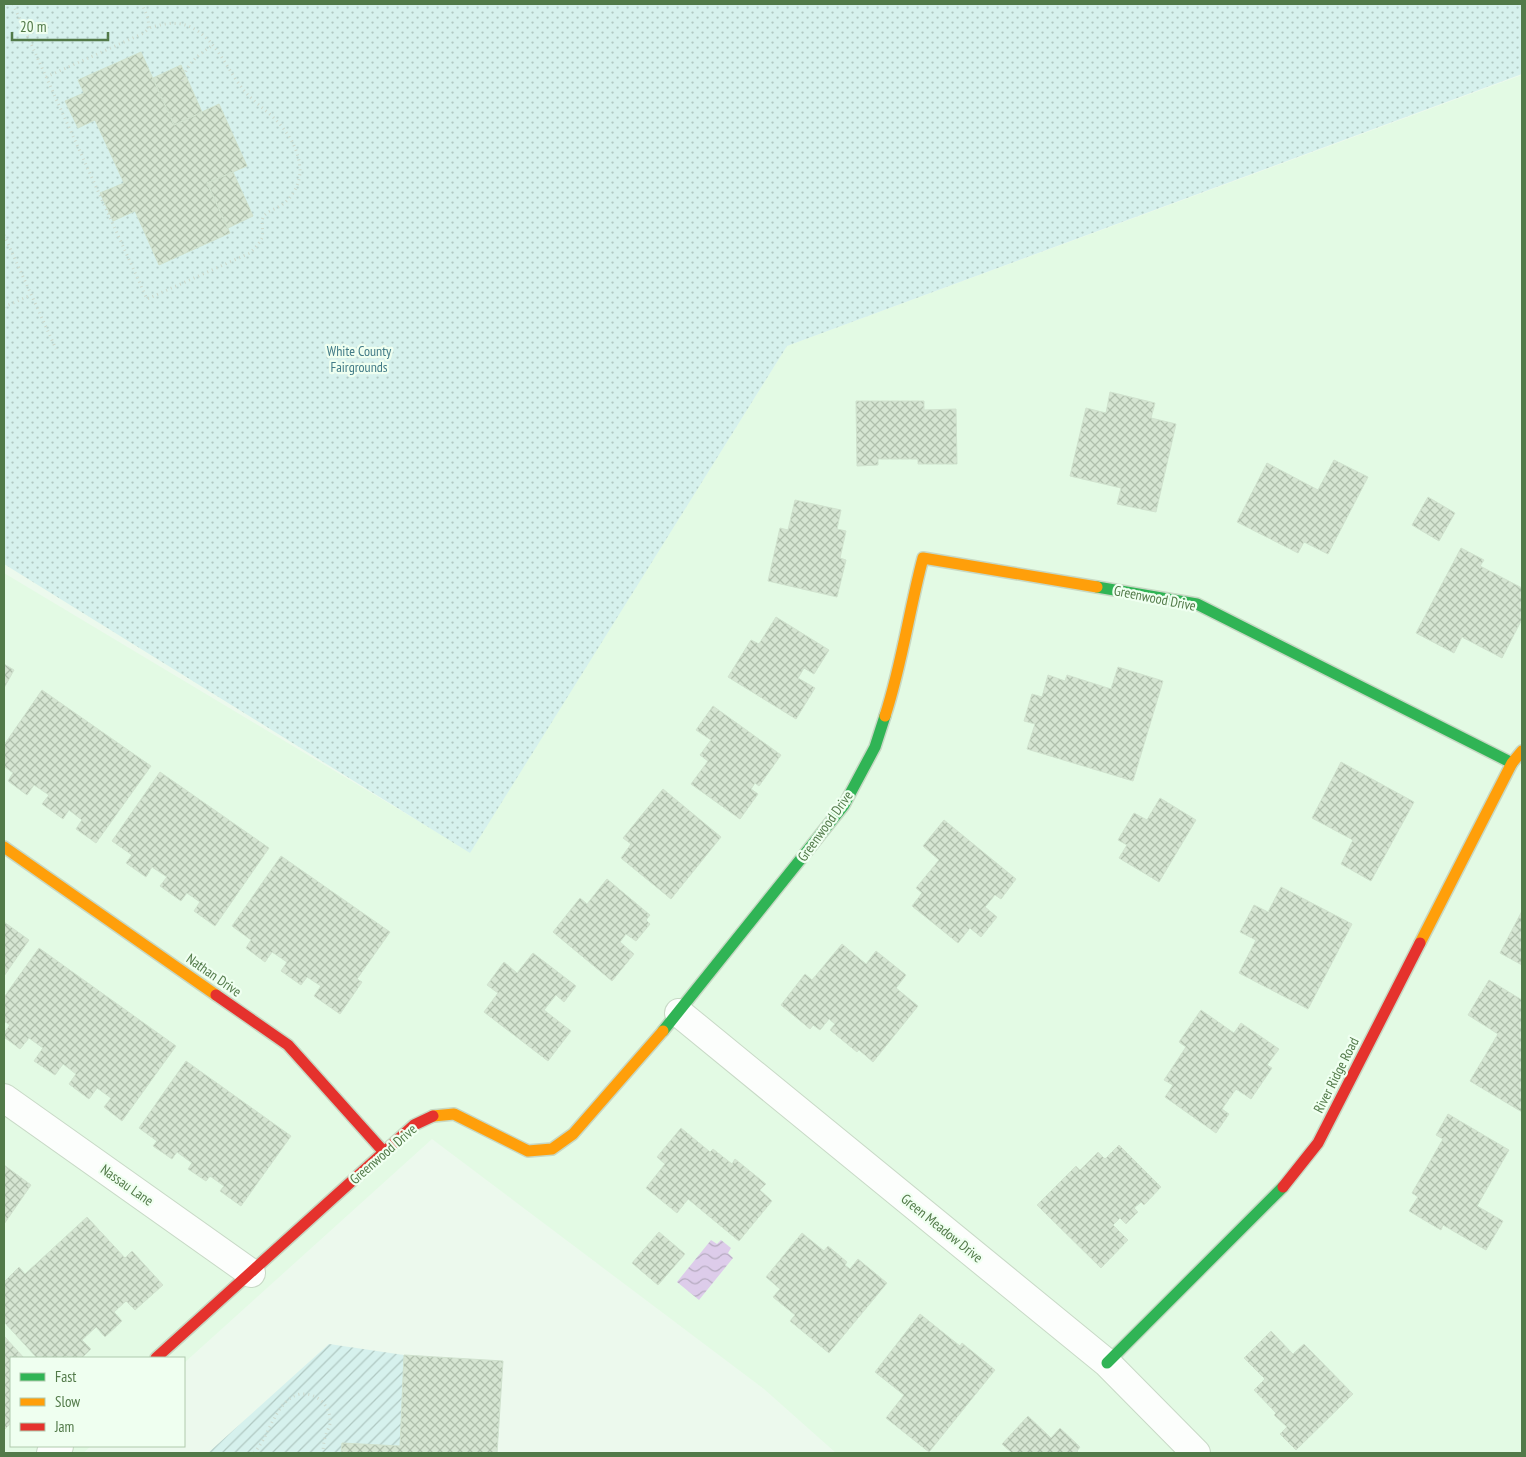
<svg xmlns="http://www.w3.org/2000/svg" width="1526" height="1457" font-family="'PT Sans Narrow',sans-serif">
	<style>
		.residential { fill: #e3fae4 }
		.park { fill: url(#park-dots) }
		.garden { fill: url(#garden-furrows) }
		.water { fill: url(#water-waves) }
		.building { fill: url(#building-cross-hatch); stroke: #d0e2ce }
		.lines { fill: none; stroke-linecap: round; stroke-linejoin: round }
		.street-casing { stroke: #c8d9c6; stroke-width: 30 }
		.fast-casing { stroke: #c7d8c4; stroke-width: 14 }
		.slow-casing { stroke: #c7d8c4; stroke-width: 14 }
		.jam-casing { stroke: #c7d8c4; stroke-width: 14 }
		.path { stroke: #cdd9cc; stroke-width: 3; stroke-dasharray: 1 4; stroke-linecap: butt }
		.street { stroke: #fcfefc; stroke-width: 28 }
		.fast { stroke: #30b455; stroke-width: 11 }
		.slow { stroke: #ff9f0a; stroke-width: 11 }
		.jam { stroke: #e5322d; stroke-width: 11 }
		.labels { text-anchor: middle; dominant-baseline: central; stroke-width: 4.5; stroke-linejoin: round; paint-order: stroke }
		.park-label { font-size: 14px; fill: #427b87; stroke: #effff0 }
		.street-label { font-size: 14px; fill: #527a49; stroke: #effff0 }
	</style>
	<defs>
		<pattern id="park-dots" width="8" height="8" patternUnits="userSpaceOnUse" patternTransform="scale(1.25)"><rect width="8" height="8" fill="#d6f1ed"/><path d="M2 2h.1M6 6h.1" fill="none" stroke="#b0c8c2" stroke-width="1.8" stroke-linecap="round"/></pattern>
		<pattern id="garden-furrows" width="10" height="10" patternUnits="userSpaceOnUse" patternTransform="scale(1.25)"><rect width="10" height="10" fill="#d6f1ed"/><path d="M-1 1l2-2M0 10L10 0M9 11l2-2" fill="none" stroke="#b0c8c2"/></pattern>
		<pattern id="water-waves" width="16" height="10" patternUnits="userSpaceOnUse" patternTransform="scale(1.25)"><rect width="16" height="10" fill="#ddccea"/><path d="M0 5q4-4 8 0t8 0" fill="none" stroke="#b6abc0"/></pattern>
		<pattern id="building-cross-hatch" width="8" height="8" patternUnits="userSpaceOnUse" patternTransform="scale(1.25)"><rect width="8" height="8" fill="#d5e5d2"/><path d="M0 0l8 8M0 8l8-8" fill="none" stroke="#afbfac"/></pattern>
	</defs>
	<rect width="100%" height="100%" fill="#ecf9ed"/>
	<polygon class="residential" points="1522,75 1522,1453 836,1453 764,1389 432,1139 184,1363 184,1358 11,1358 11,1446 91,1446 83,1453 4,1453 4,573 470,852 787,346"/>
	<polygon class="park" points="4,4 1522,4 1522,74 787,346 470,853 4,564"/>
	<polygon class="garden" points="329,1344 404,1355 400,1446 342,1443 341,1453 208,1453"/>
	<polygon class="water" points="711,1240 717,1244 721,1240 731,1248 728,1253 733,1258 699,1300 677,1282"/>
	<g class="building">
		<polygon points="141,52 174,125 219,104 247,166 207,183 230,233 159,265 135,211 113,221 100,193 124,183 95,120 78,128 65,101 84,93 78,80"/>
		<polygon points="181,65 202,112 174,125 153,78"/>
		<polygon points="233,172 253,216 228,228 207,183"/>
		<polygon points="1110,392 1155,403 1151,418 1176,424 1156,512 1117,504 1121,488 1070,476 1086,408 1106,413"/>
		<polygon points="856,401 924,401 924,410 956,409 957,464 918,464 918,459 878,459 878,465 857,466"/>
		<polygon points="1334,460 1368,477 1328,554 1304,542 1298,553 1237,522 1267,463 1318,490"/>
		<polygon points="1428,497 1455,513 1439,541 1412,525"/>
		<polygon points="795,500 841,510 837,529 846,531 840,558 846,560 837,597 768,581 780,528 788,530"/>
		<polygon points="1461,548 1484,560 1480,566 1522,588 1522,619 1502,658 1462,637 1454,653 1416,633"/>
		<polygon points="776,617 829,650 814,674 804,668 798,678 815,688 796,719 728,677 751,640 759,644"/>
		<polygon points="4,664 14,670 4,688"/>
		<polygon points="1118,667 1163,681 1133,781 1027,749 1035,724 1024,721 1032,694 1042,697 1048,675 1065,681 1067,675 1111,689"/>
		<polygon points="42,690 151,766 96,843 76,829 82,820 69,810 63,819 42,804 49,795 34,785 27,795 8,781 13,773 4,766 4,745"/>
		<polygon points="713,706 781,755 759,786 755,783 751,789 758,794 740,819 691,784 708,761 700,755 711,740 696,730"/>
		<polygon points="1341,762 1414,802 1371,881 1341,864 1353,840 1312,818"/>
		<polygon points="160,772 269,848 215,926 194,911 200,902 187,893 181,901 160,886 167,877 152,867 146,877 126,863 132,855 112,841"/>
		<polygon points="663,789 721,837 671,899 621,858 631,844 623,838"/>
		<polygon points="1160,798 1196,820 1159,882 1119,858 1127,845 1118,840 1134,813 1147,820"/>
		<polygon points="944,820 1016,879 1001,899 995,895 985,907 997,917 981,937 970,928 958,943 912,906 922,893 916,888 939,860 923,846"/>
		<polygon points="281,856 390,932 357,979 362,982 340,1014 314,996 321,986 307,977 301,985 281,971 287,962 272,952 265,962 246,948 251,940 232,926"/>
		<polygon points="607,879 650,915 646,920 650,924 636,941 626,934 620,942 634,954 612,981 553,932 580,898 587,904"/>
		<polygon points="1281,887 1352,924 1308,1009 1239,973 1256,940 1240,932 1254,905 1268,912"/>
		<polygon points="1522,911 1522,965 1500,953"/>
		<polygon points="4,922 29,940 4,976"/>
		<polygon points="842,944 866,964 876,951 906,975 896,988 918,1006 873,1062 859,1050 857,1052 830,1030 835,1024 829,1019 820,1030 813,1025 810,1029 781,1005 805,974 812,980"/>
		<polygon points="39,948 176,1046 122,1121 104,1107 111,1098 97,1088 89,1099 69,1084 76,1074 63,1064 55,1075 34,1061 43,1048 29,1038 20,1049 4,1037 4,1033 10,1025 4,1021 4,997"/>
		<polygon points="533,953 576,986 564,1002 556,995 544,1010 571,1031 548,1061 484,1012 498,993 487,985 504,962 517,973"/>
		<polygon points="1489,980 1522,1000 1522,1112 1470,1081 1498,1034 1468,1015"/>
		<polygon points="1201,1010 1234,1033 1241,1023 1279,1049 1267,1065 1272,1068 1251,1099 1236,1089 1222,1109 1229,1114 1216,1133 1165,1097 1173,1085 1164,1080 1186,1047 1179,1042"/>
		<polygon points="186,1061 291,1136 241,1206 220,1191 224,1186 210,1176 206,1181 188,1169 192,1163 177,1152 172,1159 153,1146 157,1141 139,1128"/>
		<polygon points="1448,1114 1509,1150 1477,1206 1503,1221 1486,1250 1443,1225 1441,1230 1409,1211 1418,1197 1412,1193 1443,1139 1436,1135"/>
		<polygon points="681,1128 710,1152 713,1149 732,1164 735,1159 766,1184 760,1190 772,1201 739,1241 688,1199 677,1213 646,1188 665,1164 657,1157"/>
		<polygon points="1119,1145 1161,1187 1144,1205 1141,1202 1134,1208 1138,1212 1126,1224 1120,1218 1113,1225 1128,1240 1101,1268 1037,1205 1076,1166 1080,1170 1098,1152 1105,1159"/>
		<polygon points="4,1165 31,1185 4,1224"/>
		<polygon points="87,1217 125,1258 132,1251 163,1285 135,1310 126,1301 114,1312 122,1321 105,1337 96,1327 82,1340 91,1349 82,1358 68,1358 66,1356 63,1358 37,1358 4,1322 4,1282 19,1267 25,1274"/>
		<polygon points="659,1232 685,1254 658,1285 632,1263"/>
		<polygon points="802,1233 824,1251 828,1246 847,1262 845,1265 850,1269 858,1259 887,1283 829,1353 790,1321 795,1315 773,1297 780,1289 766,1277"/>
		<polygon points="920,1314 960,1346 962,1343 995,1370 929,1452 886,1418 904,1395 875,1372"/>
		<polygon points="1271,1331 1293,1354 1304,1344 1353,1394 1296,1450 1280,1434 1287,1427 1274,1415 1276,1413 1254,1390 1265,1379 1244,1358"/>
		<polygon points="4,1336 24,1358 11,1358 11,1423 4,1430"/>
		<polygon points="404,1355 503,1361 497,1453 341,1453 342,1443 400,1446"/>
		<polygon points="1028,1416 1051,1438 1060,1428 1080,1447 1077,1451 1079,1453 1012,1453 1002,1444"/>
	</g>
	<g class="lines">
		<g class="street-casing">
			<g id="street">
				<polyline points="679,1013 1107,1363 1196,1453"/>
				<polyline points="4,1098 251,1273"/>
				<polyline points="51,1453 59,1446"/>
			</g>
		</g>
		<g class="fast-casing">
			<g id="fast">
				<polyline points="1097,587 1197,604 1512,763"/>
				<polyline points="663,1031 844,805 875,747 885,716"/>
				<polyline points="1107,1363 1283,1187"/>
			</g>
		</g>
		<g class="slow-casing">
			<g id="slow">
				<path d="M885,716C902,665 909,610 923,558L1097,587"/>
				<polyline points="4,847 216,995"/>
				<polyline points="1420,943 1512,763 1522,751"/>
				<polyline points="433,1116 454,1114 528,1151 552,1149 573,1134 663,1031"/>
			</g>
		</g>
		<g class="jam-casing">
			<g id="jam">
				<polyline points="216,995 288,1045 384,1152"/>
				<polyline points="1283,1187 1318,1143 1420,943"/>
				<polyline points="156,1358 414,1125 433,1116"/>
			</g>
		</g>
		<g class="path">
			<path d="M13,4L147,299L250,253C255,248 259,244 262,238C264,231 260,221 264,216C268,211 275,209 280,206C292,199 300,184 300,171C300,157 294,143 286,132C277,118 260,107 248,95C229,75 220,45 196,30C181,20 165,23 149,28"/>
			<polyline points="46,77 144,33 149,28 148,18 142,4"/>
			<path d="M182,81C188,62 197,56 213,45"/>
			<polyline points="4,235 56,349"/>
			<polyline points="4,307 31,295"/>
			<path d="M254,1453C268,1437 272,1415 287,1401C304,1384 332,1400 330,1423C330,1426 327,1431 326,1434C324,1440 323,1447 323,1453"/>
		</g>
		<use href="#street" class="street"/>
		<use href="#fast" class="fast"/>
		<use href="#slow" class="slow"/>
		<use href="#jam" class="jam"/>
	</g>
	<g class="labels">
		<g class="park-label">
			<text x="359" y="351">White County<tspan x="359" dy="16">Fairgrounds</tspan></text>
		</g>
		<g class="street-label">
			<text transform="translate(1155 598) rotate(11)">Greenwood Drive</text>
			<text transform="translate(825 826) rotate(-54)">Greenwood Drive</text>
			<text transform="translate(214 975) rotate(35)">Nathan Drive</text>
			<text transform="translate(1336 1075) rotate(-63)">River Ridge Road</text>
			<text transform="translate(383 1154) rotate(-41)">Greenwood Drive</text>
			<text transform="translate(127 1185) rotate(35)">Nassau Lane</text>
			<text transform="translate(942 1228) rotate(39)">Green Meadow Drive</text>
		</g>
	</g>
	<rect width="1526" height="1457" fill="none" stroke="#527a49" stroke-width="10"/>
	<rect x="10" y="1357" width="175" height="90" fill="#effff0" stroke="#b0caad"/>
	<rect x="20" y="1373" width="25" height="8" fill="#30b455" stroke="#b0caad"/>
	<text x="55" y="1382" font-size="15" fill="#527a49">Fast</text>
	<rect x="20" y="1398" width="25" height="8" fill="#ff9f0a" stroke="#b0caad"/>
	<text x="55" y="1407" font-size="15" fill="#527a49">Slow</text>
	<rect x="20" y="1423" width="25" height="8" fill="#e5322d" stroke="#b0caad"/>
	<text x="55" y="1432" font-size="15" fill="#527a49">Jam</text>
	<path d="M12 32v8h96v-8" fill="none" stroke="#527a49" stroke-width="2.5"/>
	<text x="20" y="32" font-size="15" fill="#527a49" stroke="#effff0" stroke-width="4" paint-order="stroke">20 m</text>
</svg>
